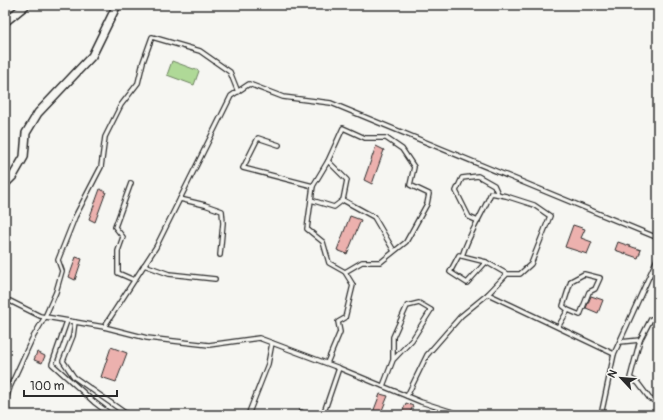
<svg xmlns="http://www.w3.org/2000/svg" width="663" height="420" font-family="Pangolin,sans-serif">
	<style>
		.green { fill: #afd997; stroke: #6d8261 }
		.building { fill: #ecb1ae; stroke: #2b2b2b }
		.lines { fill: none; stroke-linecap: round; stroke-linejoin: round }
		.lane-casing { stroke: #2b2b2b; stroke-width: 6 }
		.street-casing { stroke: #2b2b2b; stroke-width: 10 }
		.lane { stroke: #f6f6f2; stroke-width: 3.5 }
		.street { stroke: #f6f6f2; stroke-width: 7 }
	</style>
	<rect width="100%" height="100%" fill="#f6f6f2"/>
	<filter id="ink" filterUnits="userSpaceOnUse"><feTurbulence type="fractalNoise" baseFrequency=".025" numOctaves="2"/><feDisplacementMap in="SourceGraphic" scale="8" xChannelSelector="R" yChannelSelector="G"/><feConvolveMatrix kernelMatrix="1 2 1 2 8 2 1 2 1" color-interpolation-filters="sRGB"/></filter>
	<g filter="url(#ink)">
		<polygon class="green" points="172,61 199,71 194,85 167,75"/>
		<g class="building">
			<polygon points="376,146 384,150 372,184 364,180"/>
			<polygon points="100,189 106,192 95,222 89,219"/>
			<polygon points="350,216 361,220 347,254 337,250"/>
			<polygon points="573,225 585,229 581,238 592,242 587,254 565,247"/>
			<polygon points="618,242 641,250 638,258 615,250"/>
			<polygon points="76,257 82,259 75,280 69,277"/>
			<polygon points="591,296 603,300 598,313 586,308"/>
			<polygon points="111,347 127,353 116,382 101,377"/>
			<polygon points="37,352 45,356 42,363 34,360"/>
			<polygon points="380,394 388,396 380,415 372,415"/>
			<polygon points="406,403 413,406 409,415 401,415"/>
		</g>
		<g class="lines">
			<g class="lane-casing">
				<g id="lane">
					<polyline points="279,145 258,138 243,168 313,186 307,229 323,242 329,263 345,272 353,285 345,318 338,322 340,332 327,363"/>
					<polyline points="131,183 115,227 123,237 118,251 118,273 134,280"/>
					<polyline points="313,186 328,161 343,128 365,138 386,138 402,149 414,167 410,185 429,194 427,204 406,242 381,262 362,262 345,272"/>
					<polyline points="180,199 205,205 222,211 223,223 220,255"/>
					<polyline points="311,200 334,207 343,200 347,180 328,161"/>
					<polyline points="343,200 374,217 394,251"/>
					<polyline points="478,221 469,217 456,191 462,178 478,176 494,185 498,194"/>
					<polyline points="462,256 459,255 450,272 467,283 486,262"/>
					<polyline points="144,265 169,274 215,279"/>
					<path d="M488,294L507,274H520L531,264L550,216L534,205L506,196L491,193C482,215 469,234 462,256L486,262L507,274"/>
					<polyline points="5,301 10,301 40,316 104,327 147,338 209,345 259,338 339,368 421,402 462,415"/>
					<polyline points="67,321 52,364 94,402 111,415"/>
					<polyline points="658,321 651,319 640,340 630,378 638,383 650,399 658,402"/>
					<polyline points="75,322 73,336 63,361 74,377 128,415"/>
					<polyline points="104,327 156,247 231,96 249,84 283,97 331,103 658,238"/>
					<polyline points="558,327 568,310 563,306 571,281 584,274 600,278 595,289 589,292 580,315 568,310"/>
					<polyline points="620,342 640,340"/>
					<polyline points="383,386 393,360 412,340 431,310 419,303 407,306 393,337 393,360"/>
					<polyline points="407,396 427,355 461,316 488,294 614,354 658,257"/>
					<polyline points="5,403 10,387 32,339 45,317 56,292 62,271 58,260 75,217 101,167 105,137 121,105 138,83 143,62 152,37 200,51 230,72 238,92"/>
					<polyline points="248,415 268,364 272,343"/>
					<polyline points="300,415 301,412"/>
					<polyline points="323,415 339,368"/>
					<polyline points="601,415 614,354"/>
				</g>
			</g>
			<g class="street-casing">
				<g id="street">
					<polyline points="5,22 26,5"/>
					<polyline points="5,184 13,176 24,157 26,133 38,113 92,56 117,5"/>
				</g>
			</g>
			<use href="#lane" class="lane"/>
			<use href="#street" class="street"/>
		</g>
	</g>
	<rect width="663" height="420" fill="none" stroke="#f6f6f2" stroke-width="20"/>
	<rect x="10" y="10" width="643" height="400" fill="none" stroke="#2b2b2b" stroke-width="1.5" filter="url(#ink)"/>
	<g transform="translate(621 378) rotate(296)" stroke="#f6f6f2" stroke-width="3" paint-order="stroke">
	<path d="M0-3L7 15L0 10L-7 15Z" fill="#2b2b2b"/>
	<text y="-6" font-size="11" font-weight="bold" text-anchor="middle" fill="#2b2b2b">N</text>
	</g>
	<path d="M24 390v6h93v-6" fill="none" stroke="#2b2b2b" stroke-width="2"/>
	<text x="30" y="390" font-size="12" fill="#2b2b2b" stroke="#f6f6f2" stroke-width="3" paint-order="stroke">100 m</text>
</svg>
